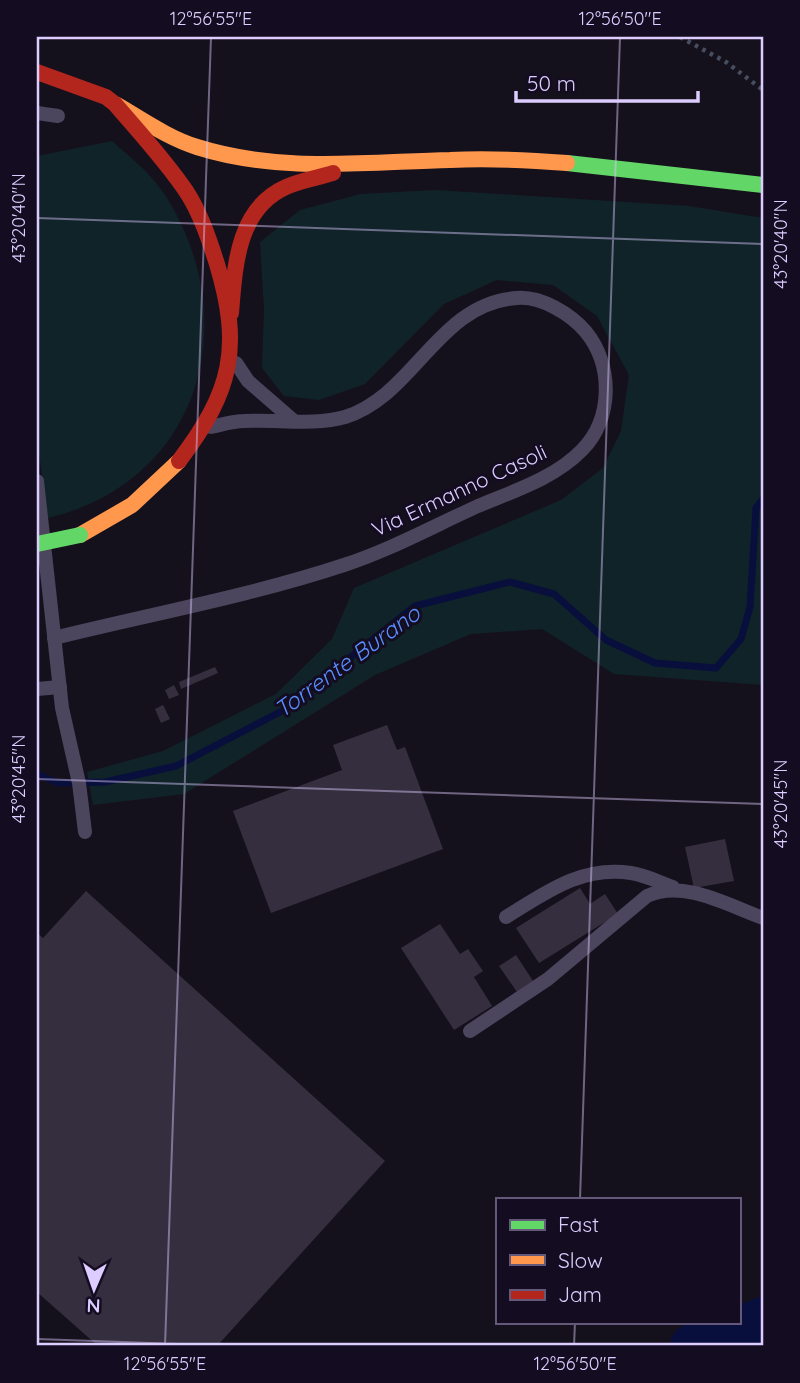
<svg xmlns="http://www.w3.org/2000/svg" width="800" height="1383" font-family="Quicksand,sans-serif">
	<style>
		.green { fill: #102329 }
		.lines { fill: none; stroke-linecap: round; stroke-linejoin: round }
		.stream { stroke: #080f3c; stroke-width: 7 }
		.river { stroke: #080f3c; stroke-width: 44 }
		.building { fill: #352e3f }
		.path { stroke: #474e5f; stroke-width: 4.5; stroke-dasharray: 3.5 5; stroke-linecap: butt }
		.lane { stroke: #4b455d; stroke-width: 14 }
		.fast { stroke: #63d668; stroke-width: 16 }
		.slow { stroke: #ff974d; stroke-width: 16 }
		.jam { stroke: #b3261e; stroke-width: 16 }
		.fast-bridge { stroke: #63d668; stroke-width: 16 }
		.ticks { fill: none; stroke: #dcf; stroke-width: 2; stroke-opacity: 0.45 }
		.labels { text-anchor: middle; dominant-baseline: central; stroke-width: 6; stroke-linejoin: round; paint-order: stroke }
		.street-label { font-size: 21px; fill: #dcf; stroke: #140c21 }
		.water-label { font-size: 23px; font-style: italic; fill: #5a8fff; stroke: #140c21 }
		.neatline { fill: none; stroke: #dcf; stroke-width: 2.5 }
		.ticks-label { font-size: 18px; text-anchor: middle; fill: #dcf }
	</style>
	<rect width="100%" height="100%" fill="#15111c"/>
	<g class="green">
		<path d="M112,141C131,158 153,175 167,198C245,324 199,482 48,518L37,439V156Z"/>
		<polygon points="435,190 689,206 763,218 763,685 614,674 542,629 471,634 375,675 184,794 93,805 87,772 163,751 276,694 332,639 354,588 561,500 603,468 621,431 629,375 597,316 553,285 497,280 444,304 365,384 319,400 284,396 262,368 264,309 260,242 300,210 361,194"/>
	</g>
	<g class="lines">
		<polyline class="stream" points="37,774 58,783 105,782 176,766 284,710 415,606 510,582 554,594 606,640 655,663 716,668 741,639 750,607 756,508 763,499"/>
		<polyline class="river" points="692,1346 763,1319"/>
	</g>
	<g class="building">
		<polygon points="215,667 218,673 181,689 179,682"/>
		<polygon points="174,685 179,695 169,699 165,690"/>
		<polygon points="163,705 170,719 161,723 155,709"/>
		<polygon points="387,725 397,750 405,747 443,849 271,913 233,811 342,770 333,745"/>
		<polygon points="725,839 734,881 694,888 685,847"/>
		<polygon points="580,888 590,904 605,894 618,914 539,963 516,928"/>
		<polygon points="86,891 385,1161 217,1346 98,1346 37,1292 37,933 43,938"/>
		<polygon points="440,924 460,954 468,949 483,971 474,977 492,1006 454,1030 401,948"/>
		<polygon points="516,955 533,981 517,992 499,966"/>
	</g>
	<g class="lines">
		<polyline class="path" points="680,37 726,62 763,90"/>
		<g class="lane">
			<polyline points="37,113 58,116"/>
			<polyline points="236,363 248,381 294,421"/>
			<polyline points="37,481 62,708 79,783 85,832"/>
			<path d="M54,638C151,614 250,596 344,565C390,550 434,526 478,506C514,491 555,478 582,450C613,419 613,365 586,332C571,314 541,296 517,298C438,303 415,395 345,417C314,426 276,419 244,421C233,421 221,425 211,427"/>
			<polyline points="37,689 60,687"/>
			<path d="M506,917C545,893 582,865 631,873C645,875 659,882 673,887"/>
			<path d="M470,1031L548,979L647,896C683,879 727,905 763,918"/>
		</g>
		<polyline class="fast" points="567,163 763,185"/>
		<g class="slow">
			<path d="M117,105C143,120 168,138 197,147C279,173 365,162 450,160C489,158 528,160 567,163"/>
			<polyline points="80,535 132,505 179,461"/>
		</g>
		<g class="jam">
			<path d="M37,72L106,97L115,104C139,132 165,160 186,191C200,212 209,239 217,264C242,348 232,391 179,461"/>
			<path d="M231,313C235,266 237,209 286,187C301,180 318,178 333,173"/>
		</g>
		<polyline class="fast-bridge" points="37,544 80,535"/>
	</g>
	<path class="ticks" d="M37,218L763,244M37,779L763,804M580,1199L620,37M37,1339L236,1346M165,1346L211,37M574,1346L575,1322"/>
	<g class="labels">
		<g class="street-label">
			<text transform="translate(459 490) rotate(-25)">Via Ermanno Casoli</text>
		</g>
		<g class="water-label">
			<text transform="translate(347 661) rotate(-36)">Torrente Burano</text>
		</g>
	</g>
	<rect width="800" height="1383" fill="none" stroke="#140c21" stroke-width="77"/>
	<rect x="496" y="1198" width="245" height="126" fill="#140c21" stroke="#64597a" stroke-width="2"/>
	<rect x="510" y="1220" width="35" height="10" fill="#63d668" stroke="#64597a" stroke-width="2"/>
	<text x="558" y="1232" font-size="21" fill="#ddccff">Fast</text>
	<rect x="510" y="1255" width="35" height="10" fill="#ff974d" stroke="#64597a" stroke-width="2"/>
	<text x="558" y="1268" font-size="21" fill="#ddccff">Slow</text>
	<rect x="510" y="1290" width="35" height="10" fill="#b3261e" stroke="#64597a" stroke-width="2"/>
	<text x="558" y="1302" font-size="21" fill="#ddccff">Jam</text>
	<g transform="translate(94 1289) rotate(182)" stroke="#140c21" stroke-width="5" paint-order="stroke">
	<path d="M0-5L12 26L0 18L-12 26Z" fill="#ddccff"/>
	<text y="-10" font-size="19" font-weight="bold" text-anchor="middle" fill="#ddccff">N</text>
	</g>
	<path d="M516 91v10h182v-10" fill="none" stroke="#ddccff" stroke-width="3.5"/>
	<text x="527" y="91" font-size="21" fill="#ddccff" stroke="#140c21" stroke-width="5" paint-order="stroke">50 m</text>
	<rect x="38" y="38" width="724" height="1306" class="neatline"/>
	<g class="ticks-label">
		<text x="211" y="25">12°56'55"E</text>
		<text x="620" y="25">12°56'50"E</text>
		<text transform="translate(19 218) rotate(-90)" y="6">43°20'40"N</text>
		<text transform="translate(781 244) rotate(-90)" y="6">43°20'40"N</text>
		<text transform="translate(19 779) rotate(-90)" y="6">43°20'45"N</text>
		<text transform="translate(781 804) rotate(-90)" y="6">43°20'45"N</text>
		<text x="165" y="1370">12°56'55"E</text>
		<text x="575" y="1370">12°56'50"E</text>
	</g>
</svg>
